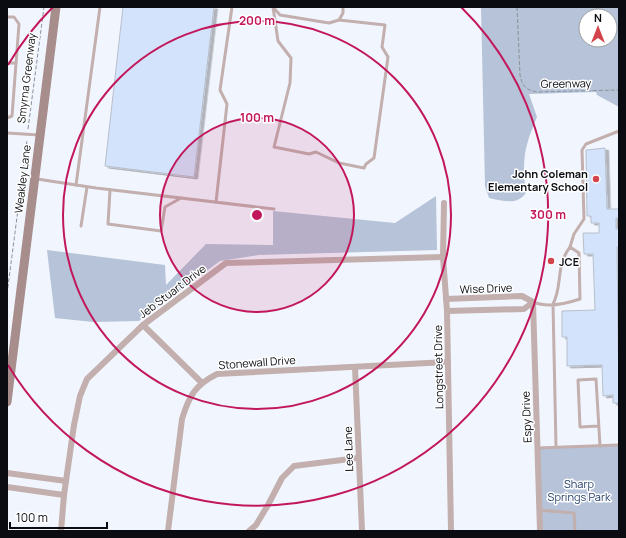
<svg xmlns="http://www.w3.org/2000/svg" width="626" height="538" font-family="Manrope,sans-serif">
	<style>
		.green { fill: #b6c3d8; fill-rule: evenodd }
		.building { fill: #d3e3fb; stroke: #b7bfcc; filter: url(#shadow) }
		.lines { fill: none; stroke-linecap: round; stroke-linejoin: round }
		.path { stroke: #8d9198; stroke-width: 1; stroke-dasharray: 4 2; stroke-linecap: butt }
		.service { stroke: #c2afae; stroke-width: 3 }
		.minor { stroke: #c2afae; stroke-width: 6 }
		.secondary { stroke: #a78d8c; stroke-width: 9 }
		.ring { fill: none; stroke: #c2185b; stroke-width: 2 }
		.poi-dot { fill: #d3434b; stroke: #fff; stroke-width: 1.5 }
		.labels { text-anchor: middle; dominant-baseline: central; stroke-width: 3; stroke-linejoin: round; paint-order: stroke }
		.street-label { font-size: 11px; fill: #0a0c11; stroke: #fff }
		.poi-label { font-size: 11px; font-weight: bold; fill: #0a0c11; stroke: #fff; text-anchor: end }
		.park-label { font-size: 11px; fill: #233d66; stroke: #fff }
		.centre { fill: #c2185b; stroke: #fff; stroke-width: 2 }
		.ring-label { font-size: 12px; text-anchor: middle; font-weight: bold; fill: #c2185b; stroke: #fff; stroke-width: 3; stroke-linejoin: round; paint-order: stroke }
	</style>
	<defs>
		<filter id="shadow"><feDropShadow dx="3.5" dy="2" stdDeviation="0" flood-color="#0004"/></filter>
	</defs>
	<rect width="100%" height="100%" fill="#f1f6fe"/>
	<g class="green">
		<path d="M481,7H619V107L597,95L596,92L529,94L537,117C526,143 522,156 525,185L529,187C521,206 507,202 489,198L485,186ZM586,16H610V40H586Z"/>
		<polygon points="436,196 437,250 259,255 220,261 139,321 93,322 55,318 47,250 165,265 166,285 206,244 273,245 273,211 395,223"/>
		<polygon points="619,445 619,531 540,531 537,448"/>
	</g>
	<g class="building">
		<polygon points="123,7 214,7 194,177 105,166"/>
		<polygon points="605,148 607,209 619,209 619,218 616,218 616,229 619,229 619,247 617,247 619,403 613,403 613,395 603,396 602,365 567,366 567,337 562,337 562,311 595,310 593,254 584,254 583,233 599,233 599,223 591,223 591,216 587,216 586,150"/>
	</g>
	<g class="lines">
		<g class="path">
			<path d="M517,7L520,75C522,86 526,90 537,92L619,90"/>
			<polyline points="28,129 44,7"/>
			<polyline points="7,294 27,140"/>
			<polyline points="7,321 7,333"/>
		</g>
		<g class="service">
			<polyline points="273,7 278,41 291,58 290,83 274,147 309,154 316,152 339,163 364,168 366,164 374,158 388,57 382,47 385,25 339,20"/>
			<polyline points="273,7 280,15 329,23 339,20 343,13 343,7"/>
			<polyline points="7,17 14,17 19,24 12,116 7,118"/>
			<polyline points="7,63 16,63"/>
			<polyline points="7,133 39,135"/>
			<polyline points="37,179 96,188 274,209"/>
			<polyline points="76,185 100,7"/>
			<polyline points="110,190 108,224 161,231 165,207 181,198"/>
			<polyline points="216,202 227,104 220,90 232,7"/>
			<polyline points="81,226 87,187"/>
			<polyline points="570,247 574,234 584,219 582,150 586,144 619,131"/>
			<path d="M533,302C547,308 565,304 580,299L579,253L570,247C555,267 563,285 553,304L556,447"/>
			<polyline points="599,426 580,427 578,380 596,379 600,446"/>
			<polyline points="537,448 619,445"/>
			<polyline points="539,510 574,513 575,531"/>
		</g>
		<g class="minor">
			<polyline points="444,203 443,257 447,311 451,531"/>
			<polyline points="446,299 522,296 533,302"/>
			<polyline points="533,302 540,531"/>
			<polyline points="447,311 524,309 533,302"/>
			<polyline points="143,325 201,382"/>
			<polyline points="355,367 362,531"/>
			<polyline points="7,473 66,481"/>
			<polyline points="7,487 64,495"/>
			<polyline points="61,531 64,495 74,425 80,396 87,379 143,325 226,263 443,257"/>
			<path d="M168,531L182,419C189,396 195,385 217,374L447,362"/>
			<polyline points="249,531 256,525 268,505 282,478 294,466 358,458"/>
		</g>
		<polyline class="secondary" points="7,402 56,7"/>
	</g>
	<circle cx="257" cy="215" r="97" fill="#c2185b" fill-opacity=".12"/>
	<g class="ring">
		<circle cx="257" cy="215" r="97"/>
		<circle cx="257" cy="215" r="194"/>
		<path d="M8 65A291 291 0 0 1 53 7M461 7A291 291 0 1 1 8 365"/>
	</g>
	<g class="poi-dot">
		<circle cx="596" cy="179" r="4"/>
		<circle cx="551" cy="261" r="4"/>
	</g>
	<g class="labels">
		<g class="street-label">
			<text transform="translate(26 78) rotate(-83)">Smyrna Greenway</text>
			<text transform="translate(566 83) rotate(-1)">Greenway</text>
			<text transform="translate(22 179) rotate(-83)">Weakley Lane</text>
			<text transform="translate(486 288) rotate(-2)">Wise Drive</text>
			<text transform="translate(172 291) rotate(-37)">Jeb Stuart Drive</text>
			<text transform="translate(257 362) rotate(-4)">Stonewall Drive</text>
			<text transform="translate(438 367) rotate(-91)">Longstreet Drive</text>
			<text transform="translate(526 417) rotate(-92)">Espy Drive</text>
			<text transform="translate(348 449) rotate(-92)">Lee Lane</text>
		</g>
		<g class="poi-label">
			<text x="588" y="173">John Coleman<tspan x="588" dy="13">Elementary School</tspan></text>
			<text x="559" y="261" text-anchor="start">JCE</text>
		</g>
		<g class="park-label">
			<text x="579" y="483">Sharp<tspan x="579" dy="13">Springs Park</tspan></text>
		</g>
	</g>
	<circle cx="257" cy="215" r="6" class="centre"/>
	<g class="ring-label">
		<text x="257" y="25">200 m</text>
		<text x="257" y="122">100 m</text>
		<text x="548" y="219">300 m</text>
	</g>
	<rect width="626" height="538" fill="none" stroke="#0a0c11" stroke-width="16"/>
	<g transform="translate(598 28)"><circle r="19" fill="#ffffff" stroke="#9d9ea0"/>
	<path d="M0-3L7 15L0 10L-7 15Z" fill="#d3434b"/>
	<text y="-6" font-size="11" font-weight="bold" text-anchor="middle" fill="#0a0c11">N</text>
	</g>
	<path d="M10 522v6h97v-6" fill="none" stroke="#0a0c11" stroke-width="2"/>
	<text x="16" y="522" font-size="12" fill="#0a0c11" stroke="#ffffff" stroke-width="3" paint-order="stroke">100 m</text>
</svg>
